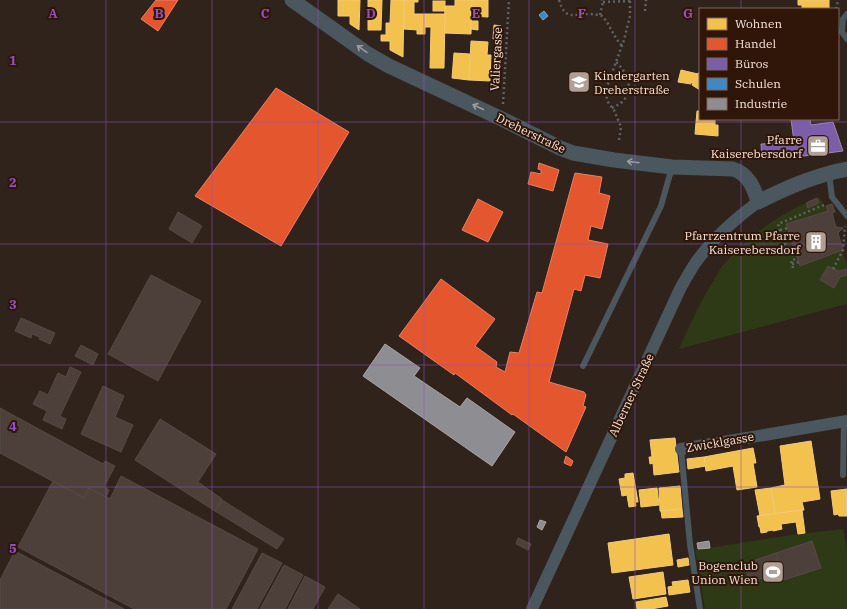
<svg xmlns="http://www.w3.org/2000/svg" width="847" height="609" font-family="'IBM Plex Serif',serif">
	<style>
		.green { fill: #2e3916 }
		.homes { fill: #f2c14e; stroke: #f3cb78 }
		.shops { fill: #e4572e; stroke: #e98161 }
		.offices { fill: #7b5ea7; stroke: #9f86b6 }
		.schools { fill: #3f88c5; stroke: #75a3cb }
		.industry { fill: #8d8d92; stroke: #aca6a7 }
		.building { fill: #4d403b; stroke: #564a44 }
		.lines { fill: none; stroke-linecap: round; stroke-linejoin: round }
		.path { stroke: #606467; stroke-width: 2.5; stroke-dasharray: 2 3; stroke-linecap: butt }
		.service { stroke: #4a575e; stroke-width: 6 }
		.minor { stroke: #4a575e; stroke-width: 12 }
		.tertiary { stroke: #4a575e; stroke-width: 15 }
		.oneway { stroke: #9f9c9c }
		.grid { fill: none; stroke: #9350c4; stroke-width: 1; stroke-opacity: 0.55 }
		.labels { text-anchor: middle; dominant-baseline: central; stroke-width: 4; stroke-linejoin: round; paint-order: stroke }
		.street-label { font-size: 12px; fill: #f4e2d9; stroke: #2f1609 }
		.poi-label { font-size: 12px; fill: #f4e2d9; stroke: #2f1609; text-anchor: end }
		.grid-label { font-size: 13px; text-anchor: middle; font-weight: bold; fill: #9350c4; stroke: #2f1609; stroke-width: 4; stroke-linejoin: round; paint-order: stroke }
	</style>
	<rect width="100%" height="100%" fill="#30231b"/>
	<g class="green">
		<path d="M817,198H820L828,211L787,224L800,266L842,251L847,264V269L839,271L828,266L820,280L834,288L840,277L847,275V304L679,349C689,327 699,304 712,283C716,277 719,270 723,265C749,235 781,213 817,198Z"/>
		<polygon points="843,529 847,551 847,609 705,609 695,550 798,534"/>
	</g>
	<g class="homes">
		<polygon points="338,0 360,0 359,30 350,24 350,16 338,16"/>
		<polygon points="368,0 382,0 381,30 368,30"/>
		<polygon points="391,0 404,0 403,57 390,50 390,41 381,41 381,35 386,35 386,23 390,23"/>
		<polygon points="404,0 418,0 418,2 414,2 414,14 425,14 425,34 417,34 417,30 404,29"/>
		<polygon points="455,0 472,0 471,34 444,33 445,6 455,6"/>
		<polygon points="472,0 488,0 488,17 471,16"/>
		<polygon points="798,0 829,0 829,8 802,8 802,5 798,5"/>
		<rect x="433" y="1" width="12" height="10"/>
		<polygon points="425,14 445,14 444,68 430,68 431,27 425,27"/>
		<polygon points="471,21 478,21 478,30 471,29"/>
		<polygon points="494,25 501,26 500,40 493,39"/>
		<polygon points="471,41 488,42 487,55 491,55 490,81 469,80"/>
		<polygon points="454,53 470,54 469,80 452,78"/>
		<polygon points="681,70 698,74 698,73 700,73 700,90 692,85 693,83 691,82 691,84 678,82"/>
		<polygon points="697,111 700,111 700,119 718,119 715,119 715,125 718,125 718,136 695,134"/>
		<polygon points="675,438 679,472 654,475 653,463 650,464 649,457 652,457 650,440"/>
		<polygon points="811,441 820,499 802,502 804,510 775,514 771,488 785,485 780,446"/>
		<polygon points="753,448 756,463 753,463 757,487 737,490 733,466 706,471 704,457"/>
		<polygon points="704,457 706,466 688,469 687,459"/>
		<polygon points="633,473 638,502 635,502 636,506 629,507 627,495 622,496 619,479 625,478 625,474"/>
		<polygon points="680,486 682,509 660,511 659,488"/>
		<polygon points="657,488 659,505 641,507 639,490"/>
		<polygon points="771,488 775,514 760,516 755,490"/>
		<polygon points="847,489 847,516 839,516 838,514 834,515 831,491"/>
		<polygon points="682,509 683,517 662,518 661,511"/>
		<polygon points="802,510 805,533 798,534 796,522 781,524 782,529 773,531 773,530 767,531 767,532 761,533 760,527 759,527 757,516"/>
		<polygon points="669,534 673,565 612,573 608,543"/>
		<polygon points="688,558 689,565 678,567 677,560"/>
		<polygon points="663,572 666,594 633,599 629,577"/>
		<polygon points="688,580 690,592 669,595 668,587 673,586 672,582"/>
		<polygon points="666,597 668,606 651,609 637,609 636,602"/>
	</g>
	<g class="shops">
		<polygon points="156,0 178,0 158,31 141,19"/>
		<polygon points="276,88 349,132 281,246 195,196"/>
		<polygon points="539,163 559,170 553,191 528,184 531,172 541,174 541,170 538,169"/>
		<polygon points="575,173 602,177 599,193 610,196 602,229 591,226 588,240 608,244 600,278 585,275 581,291 574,289 549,382 584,392 586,395 583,406 586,407 566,452 513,414 512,415 455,373 454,375 399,336 441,279 495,319 475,346 497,362 496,367 505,372 510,352 519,353 537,292 542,293"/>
		<polygon points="478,199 503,212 488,242 462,230"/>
		<polygon points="566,456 573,461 571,466 564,463"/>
	</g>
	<polygon class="offices" points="791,119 810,119 811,125 833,122 843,151 804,156 762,157 761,144 794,142"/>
	<polygon class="schools" points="544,11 548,16 543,20 539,15"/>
	<g class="industry">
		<polygon points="385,344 420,368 414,376 460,407 467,398 515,432 492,466 363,376"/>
		<polygon points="540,520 546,522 542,530 537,527"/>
		<polygon points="709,541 710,548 698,549 697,543"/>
	</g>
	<g class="building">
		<polygon points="817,198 819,203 808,208 806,203"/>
		<polygon points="832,204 835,212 832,213 836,227 843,228 838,233 843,250 800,266 786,224 828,211 826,206"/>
		<polygon points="178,212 202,226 192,243 169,229"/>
		<polygon points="828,266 839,271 847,269 847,275 840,277 834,288 820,280"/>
		<polygon points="151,275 201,301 158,381 108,354"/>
		<polygon points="21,318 55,333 50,344 39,339 40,337 32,334 31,338 15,331"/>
		<polygon points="81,345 98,354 93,365 75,356"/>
		<polygon points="70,367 81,372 60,416 66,419 62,429 43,420 47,411 33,404 40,391 48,395 58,373 66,377"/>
		<polygon points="103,386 124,396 115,417 133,425 121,452 81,434"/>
		<polygon points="0,408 103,464 105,461 115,466 104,487 109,490 106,497 89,488 84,498 0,453"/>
		<polygon points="160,419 216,454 198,482 222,499 215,511 135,460"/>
		<polygon points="121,476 258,549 226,609 134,609 18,547 53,481 84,498 89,488 110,499"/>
		<polygon points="222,500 284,539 277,549 215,511"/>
		<polygon points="518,538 531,544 528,550 516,544"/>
		<polygon points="812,541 821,568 784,580 776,553"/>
		<polygon points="15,551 124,609 0,609 0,580"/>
		<polygon points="262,553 282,563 257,609 232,609"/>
		<polygon points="776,553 782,572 750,582 744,564"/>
		<polygon points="284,565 303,575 285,609 260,609"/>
		<polygon points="305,576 325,587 313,609 288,609"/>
		<polygon points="338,594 360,609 328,609"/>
	</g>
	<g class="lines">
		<g class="path">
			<path d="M559,0C565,21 574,14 589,14C594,14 598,15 602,16C611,26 613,36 622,46"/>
			<polyline points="603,2 630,1"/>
			<polyline points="836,9 838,0"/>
			<polyline points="645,11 646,0"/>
			<polyline points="600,15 603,2 602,0"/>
			<polyline points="503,104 509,0"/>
			<path d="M612,108C616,106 620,104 623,101C635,89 626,71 616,62"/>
			<polyline points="619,140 621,127 614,110 608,102 605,92 624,40 630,16 630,1 632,0"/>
			<polyline points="780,230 788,228"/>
			<polyline points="794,255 790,255 782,238 778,224 824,205"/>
			<polyline points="792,264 799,262"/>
			<polyline points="793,268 791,261 795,259"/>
			<polyline points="833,269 843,250 845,226"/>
		</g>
		<g class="service">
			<polyline points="847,14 843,19 842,32 847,39"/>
			<polyline points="829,174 832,197 847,216"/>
			<polyline points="583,366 661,206 672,167"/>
			<polyline points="681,449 690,544 700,609"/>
			<polyline points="843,475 844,421"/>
		</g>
		<g class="minor">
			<polyline points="681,449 847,421"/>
			<path d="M532,609L680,289C685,280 690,271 696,262C713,238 735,219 758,202"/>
		</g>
		<path class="tertiary" d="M292,0L368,54L389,66L502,119L560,148L573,153L614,160L672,167L733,169C748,174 754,187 758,202C787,187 815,175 847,169"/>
	</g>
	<defs><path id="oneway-shaft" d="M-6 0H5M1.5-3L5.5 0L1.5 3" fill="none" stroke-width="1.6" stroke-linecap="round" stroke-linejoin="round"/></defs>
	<g class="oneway">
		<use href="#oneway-shaft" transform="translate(362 49) rotate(-145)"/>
		<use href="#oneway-shaft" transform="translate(478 107) rotate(-155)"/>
		<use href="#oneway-shaft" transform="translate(633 162) rotate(-173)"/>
	</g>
	<path class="grid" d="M106,0V609M212,0V609M318,0V609M424,0V609M529,0V609M635,0V609M741,0V9M741,119V609M0,122H847M0,244H847M0,365H847M0,487H847"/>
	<defs>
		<g id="school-square" transform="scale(1.15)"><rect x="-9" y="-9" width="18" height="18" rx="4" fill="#af9f96" stroke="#2f1609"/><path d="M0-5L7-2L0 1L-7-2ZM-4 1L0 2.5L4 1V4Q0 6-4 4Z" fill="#fff"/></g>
		<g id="office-square" transform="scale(1.15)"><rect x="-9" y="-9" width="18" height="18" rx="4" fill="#af9f96" stroke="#2f1609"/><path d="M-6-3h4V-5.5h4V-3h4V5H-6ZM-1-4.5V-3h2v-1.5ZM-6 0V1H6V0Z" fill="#fff"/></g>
		<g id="building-square" transform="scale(1.15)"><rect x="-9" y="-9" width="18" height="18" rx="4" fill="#af9f96" stroke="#2f1609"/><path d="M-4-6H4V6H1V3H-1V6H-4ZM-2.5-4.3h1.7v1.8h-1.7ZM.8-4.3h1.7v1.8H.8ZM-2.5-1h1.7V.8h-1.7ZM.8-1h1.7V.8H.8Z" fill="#fff"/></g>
		<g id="stadium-square" transform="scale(1.15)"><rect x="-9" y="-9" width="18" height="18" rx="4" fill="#af9f96" stroke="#2f1609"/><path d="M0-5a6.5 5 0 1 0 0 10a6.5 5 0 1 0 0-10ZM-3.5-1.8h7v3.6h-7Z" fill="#fff"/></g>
	</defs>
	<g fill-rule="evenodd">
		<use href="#school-square" x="579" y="82"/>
		<use href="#office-square" x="818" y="146"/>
		<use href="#building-square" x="816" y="242"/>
		<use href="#stadium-square" x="773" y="572"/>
	</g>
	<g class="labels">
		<g class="street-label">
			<text transform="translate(496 59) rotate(-87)">Valiergasse</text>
			<text transform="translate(531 133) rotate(26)">Dreherstraße</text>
			<text transform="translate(631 395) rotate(-65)">Alberner Straße</text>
			<text transform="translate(720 442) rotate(-10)">Zwicklgasse</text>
		</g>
		<g class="poi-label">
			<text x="594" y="75" text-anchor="start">Kindergarten<tspan x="594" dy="14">Dreherstraße</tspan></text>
			<text x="802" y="139">Pfarre<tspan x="802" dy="14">Kaiserebersdorf</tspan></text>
			<text x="800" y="235">Pfarrzentrum Pfarre<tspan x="800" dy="14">Kaiserebersdorf</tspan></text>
			<text x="758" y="565">Bogenclub<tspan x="758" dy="14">Union Wien</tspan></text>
		</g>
	</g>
	<g class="grid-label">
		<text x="53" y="18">A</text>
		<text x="159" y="18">B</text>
		<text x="265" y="18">C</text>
		<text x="371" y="18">D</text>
		<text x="476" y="18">E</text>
		<text x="582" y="18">F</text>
		<text x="688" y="18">G</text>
		<text x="13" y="65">1</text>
		<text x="13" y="187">2</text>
		<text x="13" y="309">3</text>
		<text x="13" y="431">4</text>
		<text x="13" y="553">5</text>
	</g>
	<rect x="699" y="8" width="140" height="112" fill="#2f1609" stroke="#7e685c"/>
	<rect x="707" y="18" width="20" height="12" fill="#f2c14e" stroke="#7e685c"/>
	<text x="735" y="28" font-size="12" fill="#f4e2d9">Wohnen</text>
	<rect x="707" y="38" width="20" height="12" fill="#e4572e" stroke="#7e685c"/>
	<text x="735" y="48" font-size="12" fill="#f4e2d9">Handel</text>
	<rect x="707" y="58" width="20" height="12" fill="#7b5ea7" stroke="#7e685c"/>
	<text x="735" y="68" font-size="12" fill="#f4e2d9">Büros</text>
	<rect x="707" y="78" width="20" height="12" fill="#3f88c5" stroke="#7e685c"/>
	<text x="735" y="88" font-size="12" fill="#f4e2d9">Schulen</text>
	<rect x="707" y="98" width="20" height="12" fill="#8d8d92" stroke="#7e685c"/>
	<text x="735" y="108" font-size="12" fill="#f4e2d9">Industrie</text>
</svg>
